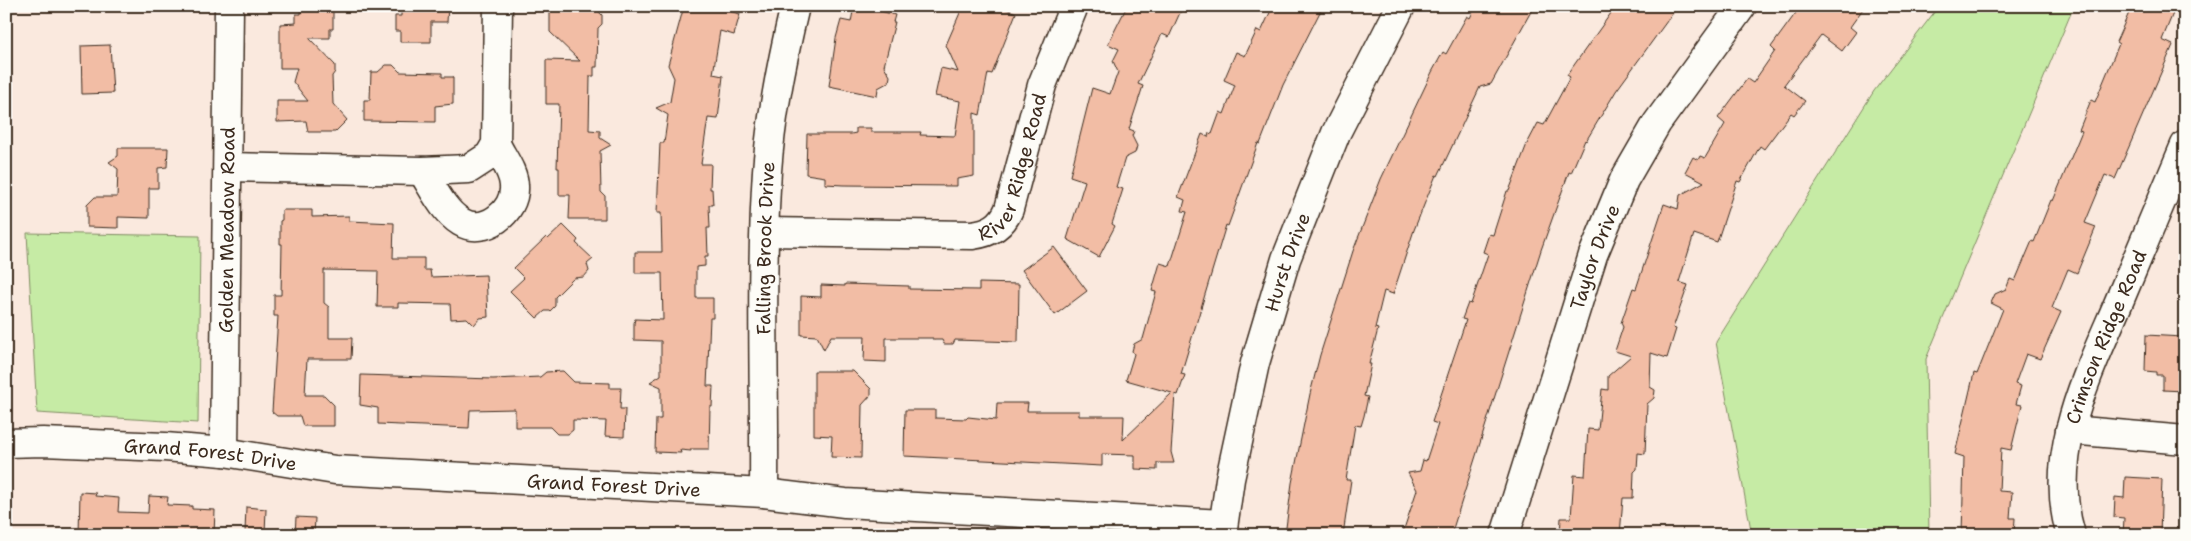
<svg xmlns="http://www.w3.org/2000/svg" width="2191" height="541" font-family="'Shantell Sans',sans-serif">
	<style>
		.green { fill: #c6eba5; stroke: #808a62 }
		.building { fill: #f2bda5; stroke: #3b2a1e }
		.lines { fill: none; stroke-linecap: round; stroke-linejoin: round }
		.minor-casing { stroke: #3b2a1e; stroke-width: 31 }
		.minor { stroke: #fdfcf7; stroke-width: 28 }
		.labels { text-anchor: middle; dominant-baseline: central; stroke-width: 5; stroke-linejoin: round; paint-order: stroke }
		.street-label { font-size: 19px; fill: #3b2a1e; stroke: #fdfcf7 }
	</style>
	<rect width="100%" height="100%" fill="#fae9de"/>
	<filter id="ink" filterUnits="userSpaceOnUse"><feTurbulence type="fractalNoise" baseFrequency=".02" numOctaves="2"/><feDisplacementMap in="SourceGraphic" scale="10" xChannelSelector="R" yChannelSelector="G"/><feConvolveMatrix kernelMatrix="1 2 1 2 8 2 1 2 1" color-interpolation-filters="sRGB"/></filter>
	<g filter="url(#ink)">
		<g class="green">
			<polygon points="1939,6 2074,6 1926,359 1929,535 1752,535 1716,342 1874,91"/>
			<polygon points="27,233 200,236 198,423 37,413"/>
		</g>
		<g class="building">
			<polygon points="301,6 333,6 333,29 330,29 330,38 309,38 335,65 335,72 332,76 333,104 347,120 335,132 308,132 306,121 277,122 277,101 308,101 293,82 297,68 280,68 280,24 296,23 296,14 301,14"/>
			<polygon points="401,6 448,6 447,22 431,22 431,42 400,42 400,31 395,31 395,16 401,16"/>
			<polygon points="550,6 593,6 602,15 602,24 598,28 597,67 594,67 594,76 590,76 589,130 600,131 600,138 611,145 600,151 601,192 605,196 605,219 569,219 570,195 559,195 559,168 557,168 559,104 546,104 546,60 580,61 550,32"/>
			<polygon points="684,6 710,6 740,14 734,35 720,31 713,74 723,76 718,119 708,118 701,164 711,164 710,189 712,189 713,205 709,205 710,228 707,228 708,256 705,256 705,266 696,267 696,298 713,298 713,318 710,318 707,386 713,386 712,407 710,407 709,449 691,449 691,451 680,450 681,453 655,452 656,419 661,419 661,387 650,382 661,375 661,341 634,340 634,323 635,319 663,320 662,273 635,273 635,252 662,252 661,213 657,213 660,143 664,143 668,115 656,108 670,102 674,78 668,65"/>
			<polygon points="854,6 862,6 895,15 893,22 895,22 884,66 890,76 889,82 878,88 877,96 829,86 836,38 841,20 851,22"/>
			<polygon points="963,6 999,6 1016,13 992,74 988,73 980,115 974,113 974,176 957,179 957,186 843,185 825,184 825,177 806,174 807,134 851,134 856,133 856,128 871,128 871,132 921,132 920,135 955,136 960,101 935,96 941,68 958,72 946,45"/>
			<polygon points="1127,6 1183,6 1169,37 1162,34 1138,84 1143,86 1129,129 1134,131 1132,136 1137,146 1135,153 1125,158 1116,187 1123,189 1112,224 1115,226 1099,257 1067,239 1085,181 1070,176 1092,88 1110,94 1118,72 1113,61 1119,49 1108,44"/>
			<polygon points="1273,6 1323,6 1283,85 1260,144 1258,143 1228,226 1226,225 1181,374 1185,375 1178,395 1175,394 1171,452 1174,463 1157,463 1157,470 1135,469 1135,455 1102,454 1102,466 904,456 905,410 935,410 935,418 966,419 968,417 996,420 997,403 1028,403 1027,411 1079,411 1079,416 1124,416 1123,440 1172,393 1126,380 1134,354 1132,351 1134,344 1143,339 1156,292 1152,291 1160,263 1170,266 1187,212 1182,211 1185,200 1178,197 1202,134 1208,137 1209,133 1212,134 1220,112 1224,114 1235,85 1224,80 1236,52 1245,56 1257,30 1261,32"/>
			<polygon points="1476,6 1534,6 1491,84 1480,87 1438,176 1436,175 1414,230 1393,294 1384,291 1375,328 1378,329 1369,364 1371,364 1364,396 1368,397 1364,416 1361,426 1355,425 1346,480 1351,480 1343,535 1285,535 1292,483 1310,394 1320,355 1353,251 1381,179 1432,72 1443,52 1446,54 1467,16 1470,18"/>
			<polygon points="1616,6 1678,6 1616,91 1586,141 1585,140 1571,173 1569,172 1541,250 1451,535 1402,535 1417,490 1408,473 1420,471 1423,460 1426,461 1438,424 1432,422 1466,320 1462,319 1468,303 1471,304 1488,254 1483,252 1489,234 1493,235 1507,191 1509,191 1527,144 1538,123 1544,125 1570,77 1567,75"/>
			<polygon points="1801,6 1865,6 1850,27 1856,32 1842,51 1821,35 1784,85 1805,101 1794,115 1791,113 1764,149 1760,146 1740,182 1737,181 1717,242 1694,234 1679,282 1688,285 1673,328 1676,329 1667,358 1651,353 1650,387 1655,390 1654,398 1647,404 1645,454 1638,453 1637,469 1634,472 1633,498 1623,498 1620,535 1560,535 1561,518 1571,518 1574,475 1585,476 1588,429 1598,430 1602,389 1608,390 1608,376 1631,356 1615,351 1623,327 1621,323 1633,288 1636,289 1664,204 1678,209 1680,195 1704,182 1685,172 1693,157 1698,160 1700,156 1705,158 1725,124 1718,118 1747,79 1753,83 1775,51 1771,47"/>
			<polygon points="2132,6 2176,6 2162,40 2173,45 2115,179 2105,175 2085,223 2096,227 2077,273 2068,269 2052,308 2061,312 2040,359 2026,354 2015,384 2021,386 2016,404 2022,405 2011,450 2001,448 1999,491 2012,492 2010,518 2015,518 2014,535 1962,535 1964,457 1955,454 1974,373 1977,374 2003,309 1991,303 1995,294 2006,289 2010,279 2015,281 2032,241 2034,242 2051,200 2053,201 2082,131 2079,130 2091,100 2095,102 2119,44 2116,42"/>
			<polygon points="110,45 113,93 82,94 81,46"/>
			<polygon points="386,65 393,65 400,72 442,73 442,77 453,77 453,104 435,106 435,122 364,121 364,100 370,100 371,72 378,72"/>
			<polygon points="118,148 168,148 167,167 158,168 158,188 149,188 149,218 118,217 118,228 87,227 87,205 95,197 117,197 118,169 109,162 118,156"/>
			<polygon points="282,210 312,210 312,217 349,216 349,221 394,223 393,258 424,258 424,270 430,270 431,277 486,275 488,317 480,318 474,325 467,318 451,319 450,304 398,303 398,307 377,307 378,271 324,270 324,303 329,307 329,338 352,338 351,359 307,359 305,395 324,395 334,405 334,426 303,426 300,416 277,416 272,412 278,316 274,316 274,295 281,295 282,244 280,244 280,221 282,220"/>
			<polygon points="563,225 578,240 576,243 593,259 587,264 589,271 584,277 574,278 555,297 555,306 550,311 545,311 537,318 510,291 524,278 514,268 546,237 548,239"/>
			<polygon points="1054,247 1087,291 1055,315 1022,270"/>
			<polygon points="979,283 1019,284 1018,342 955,340 953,344 944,344 942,340 933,340 933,338 886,338 886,362 864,361 865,336 831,336 824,350 817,336 801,335 801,296 821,297 821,285 845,286 845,284 909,286 909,289 979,290"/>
			<polygon points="2146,335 2183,337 2181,369 2185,370 2184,391 2163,390 2163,375 2156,375 2156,372 2145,371"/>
			<polygon points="563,371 574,382 610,383 610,388 621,388 620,409 625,409 624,437 605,436 606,421 573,420 573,430 568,434 557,434 550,427 515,427 515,409 470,410 469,428 378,424 378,408 360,405 361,375 493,379 540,377 546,372"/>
			<polygon points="814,371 853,371 871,389 871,395 862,405 861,458 831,457 832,436 814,435"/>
			<polygon points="2125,477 2162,479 2160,535 2123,535 2124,518 2114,517 2115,497 2124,498"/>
			<polygon points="80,492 96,493 95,496 119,498 118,512 148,513 149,496 168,497 167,505 192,506 192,509 215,510 214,535 79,535"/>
			<polygon points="246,507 266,509 265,533 245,532"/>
			<polygon points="296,517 315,518 314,535 295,535"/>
		</g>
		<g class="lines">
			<g class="minor-casing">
				<g id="minor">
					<polyline points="228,167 422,171 469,169 489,156 496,144 498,6"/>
					<path d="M422,171C433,188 443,211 461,222C484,236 516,212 514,186C514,172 502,157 496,144"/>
					<path id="s1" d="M765,232L972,235C990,233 1002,226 1009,209L1042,85L1074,6"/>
					<polyline points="2070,430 2185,440"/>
					<path id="s2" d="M6,443L43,442L165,447L224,452L335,470L764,493L845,503L1223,524"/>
					<path id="s3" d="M224,452L229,6"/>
					<path id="s4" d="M764,493C765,386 760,278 767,171C771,115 782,60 795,6"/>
					<path id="s5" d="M1222,535L1230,479L1255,363L1286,259L1336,133L1401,6"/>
					<path id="s6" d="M1505,535L1593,255L1624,180L1657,123L1742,6"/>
					<path id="s7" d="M2071,535C2045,451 2092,367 2123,292C2144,243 2164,194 2185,145"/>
				</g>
			</g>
			<use href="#minor" class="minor"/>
		</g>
	</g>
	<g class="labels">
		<g class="street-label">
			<text stroke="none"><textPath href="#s1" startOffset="294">River Ridge Road</textPath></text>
			<text stroke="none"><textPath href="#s3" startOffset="222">Golden Meadow Road</textPath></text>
			<text stroke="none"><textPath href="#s4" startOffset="245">Falling Brook Drive</textPath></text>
			<text stroke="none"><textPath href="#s6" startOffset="292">Taylor Drive</textPath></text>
			<text stroke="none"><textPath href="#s5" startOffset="281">Hurst Drive</textPath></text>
			<text stroke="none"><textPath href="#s7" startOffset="206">Crimson Ridge Road</textPath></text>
			<text stroke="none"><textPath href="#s2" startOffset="205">Grand Forest Drive</textPath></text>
			<text stroke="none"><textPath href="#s2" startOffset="610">Grand Forest Drive</textPath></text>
		</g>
	</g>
	<rect width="2191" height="541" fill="none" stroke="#fdfcf7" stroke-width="25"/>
	<rect x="12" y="12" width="2166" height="516" fill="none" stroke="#3b2a1e" stroke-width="2" filter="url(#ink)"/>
</svg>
